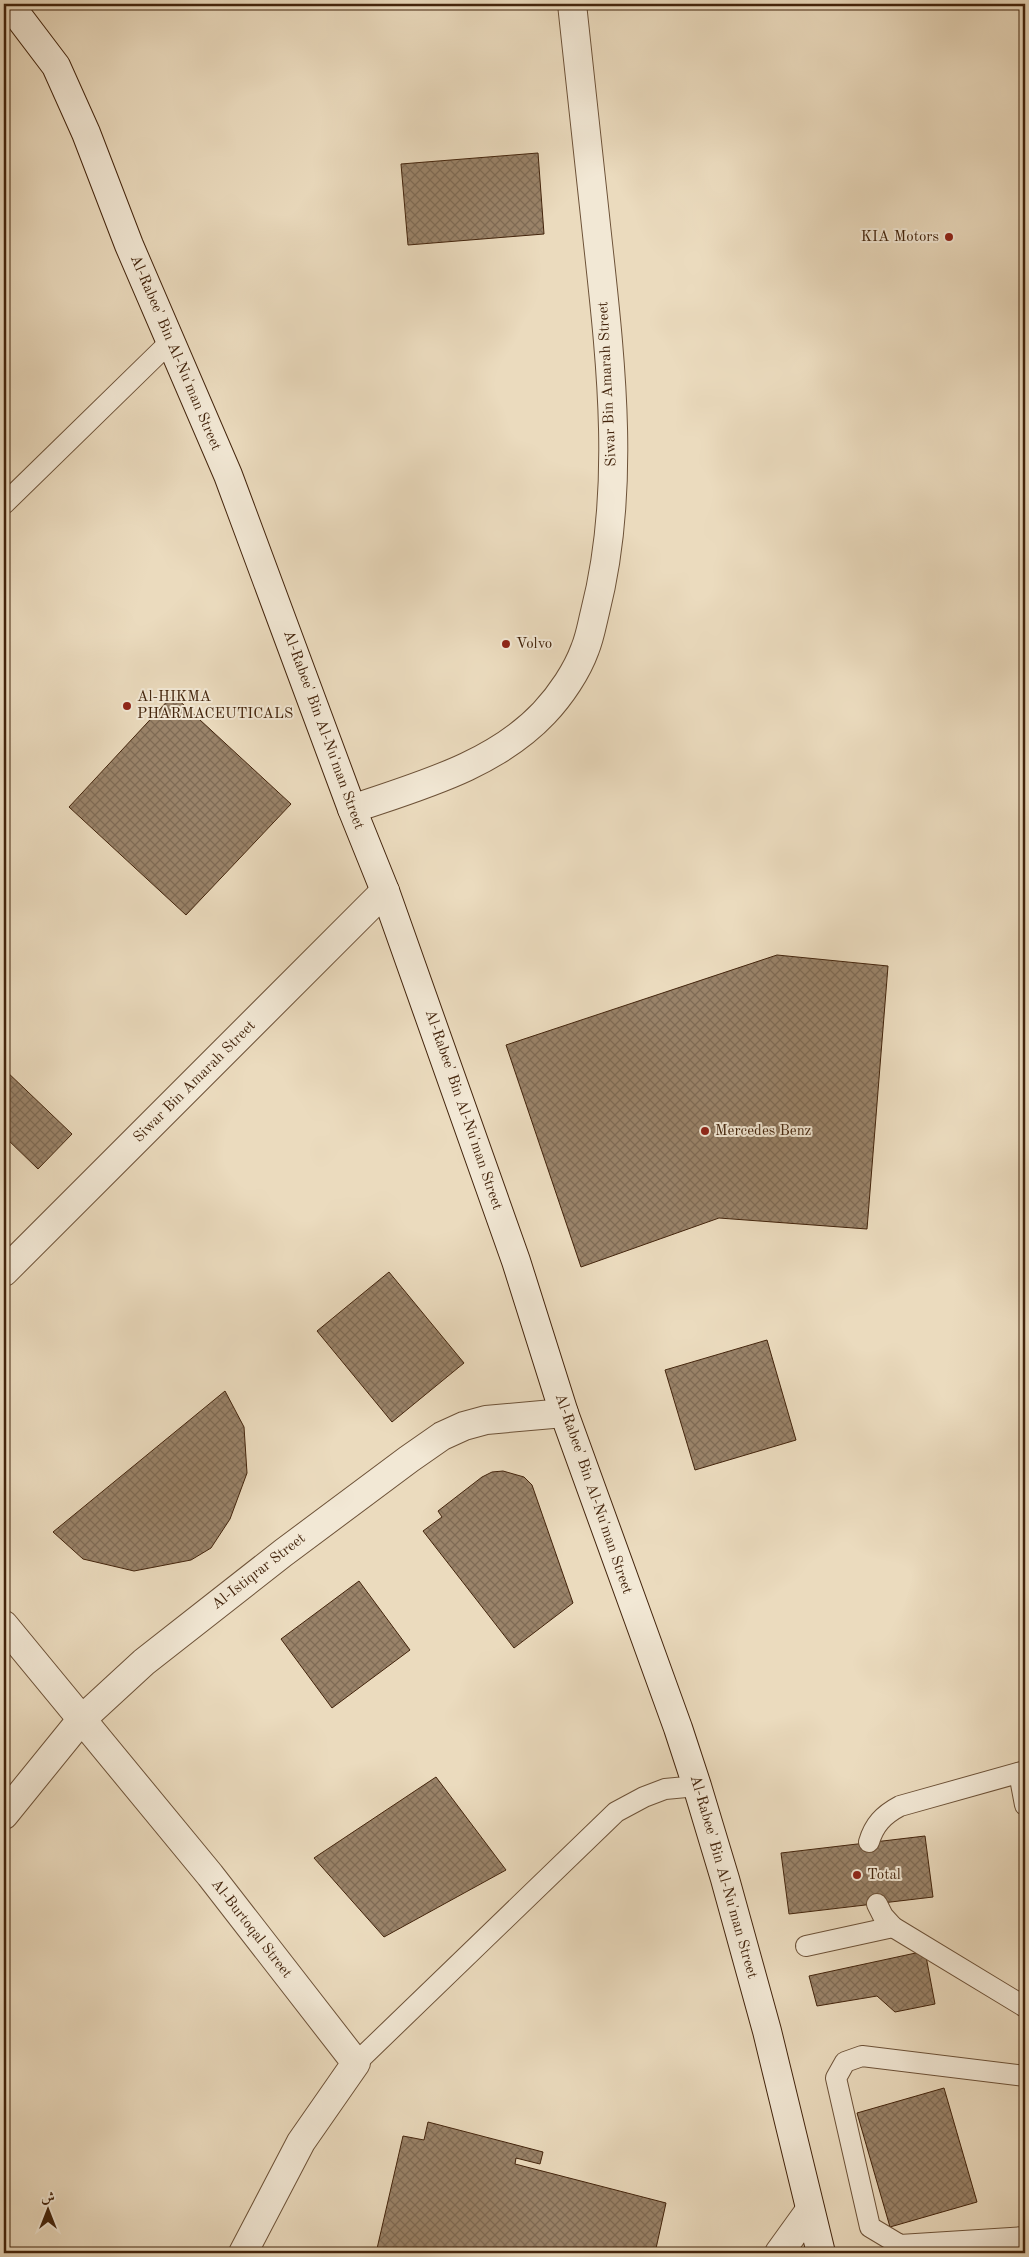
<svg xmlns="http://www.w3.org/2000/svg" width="1029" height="2257" font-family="'Old Standard TT',Amiri,serif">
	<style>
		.building { fill: url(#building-cross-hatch); stroke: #43240c }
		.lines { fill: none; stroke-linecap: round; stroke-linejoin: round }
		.lane-casing { stroke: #6d5238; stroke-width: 22 }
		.street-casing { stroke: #6d5238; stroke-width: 30 }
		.secondary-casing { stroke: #43240c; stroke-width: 30 }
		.lane { stroke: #f2e8d5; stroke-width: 20 }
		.street { stroke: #f2e8d5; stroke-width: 28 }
		.secondary { stroke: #f2e8d5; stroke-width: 28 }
		.poi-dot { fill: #8f2418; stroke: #f2e8d5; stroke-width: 2 }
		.labels { text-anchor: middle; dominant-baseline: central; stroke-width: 4; stroke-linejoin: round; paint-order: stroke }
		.poi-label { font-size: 15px; fill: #43240c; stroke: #f2e8d5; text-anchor: start }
		.street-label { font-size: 15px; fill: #43240c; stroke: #f2e8d5 }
	</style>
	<defs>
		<pattern id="building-cross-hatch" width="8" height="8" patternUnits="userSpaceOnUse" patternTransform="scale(1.25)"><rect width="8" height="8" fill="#9a8369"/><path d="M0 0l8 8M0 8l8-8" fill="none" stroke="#7f6b55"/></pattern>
	</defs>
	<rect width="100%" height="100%" fill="#ebdbbe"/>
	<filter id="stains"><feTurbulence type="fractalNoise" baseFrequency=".004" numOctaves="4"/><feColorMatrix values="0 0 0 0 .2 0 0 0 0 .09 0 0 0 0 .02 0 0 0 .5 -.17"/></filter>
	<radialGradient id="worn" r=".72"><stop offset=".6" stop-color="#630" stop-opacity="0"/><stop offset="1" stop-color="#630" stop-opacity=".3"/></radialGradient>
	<g class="building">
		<polygon points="538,153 544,234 408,245 401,164"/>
		<polygon points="173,695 291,804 186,915 69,807"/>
		<polygon points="777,955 888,966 867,1229 719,1218 581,1267 506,1045"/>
		<polygon points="4,1069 72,1134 38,1169 4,1136"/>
		<polygon points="389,1272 464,1363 392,1422 317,1331"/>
		<polygon points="767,1340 796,1440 695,1470 665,1370"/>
		<polygon points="225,1391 244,1427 247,1473 230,1519 211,1548 191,1560 134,1571 83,1559 53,1532"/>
		<polygon points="503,1471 524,1477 532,1485 573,1603 514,1648 423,1531 442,1517 438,1511 482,1477 492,1472"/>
		<polygon points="359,1581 410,1650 332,1708 281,1639"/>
		<polygon points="436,1777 506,1870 384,1937 314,1858"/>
		<polygon points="925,1836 933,1897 789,1914 781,1853"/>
		<polygon points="925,1951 935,2004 895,2012 877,1996 817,2006 809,1976"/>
		<polygon points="944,2088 977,2202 890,2227 857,2113"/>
		<polygon points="428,2122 543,2152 540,2164 516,2158 515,2164 666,2203 655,2253 376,2253 403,2136 424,2140"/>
	</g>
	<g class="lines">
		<g class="lane-casing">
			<g id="lane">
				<polyline points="4,504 170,342"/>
				<polyline points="1019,1773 1025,1805"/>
				<path d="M869,1842C874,1825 883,1815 900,1806L1025,1771"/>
				<polyline points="877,1904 883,1916 893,1927 1025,2007"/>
				<polyline points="806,1946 893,1927"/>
				<polyline points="356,2063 616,1812 644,1797 665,1789 697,1786"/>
				<polyline points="1025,2076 862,2056 845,2062 836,2078 870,2227 900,2245 1025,2237"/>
			</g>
		</g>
		<g class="street-casing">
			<g id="street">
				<path d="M352,809C419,786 494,766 544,713C561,695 577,671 585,649C590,637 592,624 595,612C628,483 609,347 595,216C587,145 580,75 572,4"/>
				<polyline points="4,1272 385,891"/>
				<polyline points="4,1625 210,1875 356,2063 301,2142 243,2253"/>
				<polyline points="4,1815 81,1720 144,1662 283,1553 409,1459 442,1436 464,1426 486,1420 564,1413"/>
				<polyline points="779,2253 810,2210"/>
			</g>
		</g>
		<g class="secondary-casing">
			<polyline id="secondary" points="9,4 56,66 86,133 129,245 228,475 352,809 385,891 516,1261 564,1413 678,1728 697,1786 725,1879 767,2031 821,2253"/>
		</g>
		<use href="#lane" class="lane"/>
		<use href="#street" class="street"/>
		<use href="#secondary" class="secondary"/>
	</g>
	<g class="poi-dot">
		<circle cx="949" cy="237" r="5"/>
		<circle cx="506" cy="644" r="5"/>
		<circle cx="127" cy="706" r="5"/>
		<circle cx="705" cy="1131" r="5"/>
		<circle cx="857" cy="1875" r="5"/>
	</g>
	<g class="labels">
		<g class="poi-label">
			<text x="939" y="237" text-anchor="end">KIA Motors</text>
			<text x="516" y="644">Volvo</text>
			<text x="137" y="697">Al-HIKMA<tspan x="137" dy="17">PHARMACEUTICALS</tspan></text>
			<text x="715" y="1131">Mercedes Benz</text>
			<text x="867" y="1875">Total</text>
		</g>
		<g class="street-label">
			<text transform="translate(175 353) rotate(67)">Al-Rabee' Bin Al-Nu'man Street</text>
			<text transform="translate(608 384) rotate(-93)">Siwar Bin Amarah Street</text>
			<text transform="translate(323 730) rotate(70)">Al-Rabee' Bin Al-Nu'man Street</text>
			<text transform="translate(195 1082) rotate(-45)">Siwar Bin Amarah Street</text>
			<text transform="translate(463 1110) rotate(71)">Al-Rabee' Bin Al-Nu'man Street</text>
			<text transform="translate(593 1494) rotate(71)">Al-Rabee' Bin Al-Nu'man Street</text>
			<text transform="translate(259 1572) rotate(-38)">Al-Istiqrar Street</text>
			<text transform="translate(723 1877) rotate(74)">Al-Rabee' Bin Al-Nu'man Street</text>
			<text transform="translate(251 1929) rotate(52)">Al-Burtoqal Street</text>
		</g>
	</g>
	<rect width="1029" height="2257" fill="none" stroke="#ebdbbe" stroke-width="20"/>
	<rect x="5" y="5" width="1019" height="2247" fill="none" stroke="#43240c" stroke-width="2.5"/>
	<rect x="10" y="10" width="1009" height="2237" fill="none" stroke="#43240c"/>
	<g transform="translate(48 2210)" stroke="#f2e8d5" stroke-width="4" paint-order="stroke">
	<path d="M0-4L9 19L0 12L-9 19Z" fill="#43240c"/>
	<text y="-8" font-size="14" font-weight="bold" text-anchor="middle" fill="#43240c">ش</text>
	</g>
	<rect width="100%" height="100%" filter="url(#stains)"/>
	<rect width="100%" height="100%" fill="url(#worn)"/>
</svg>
